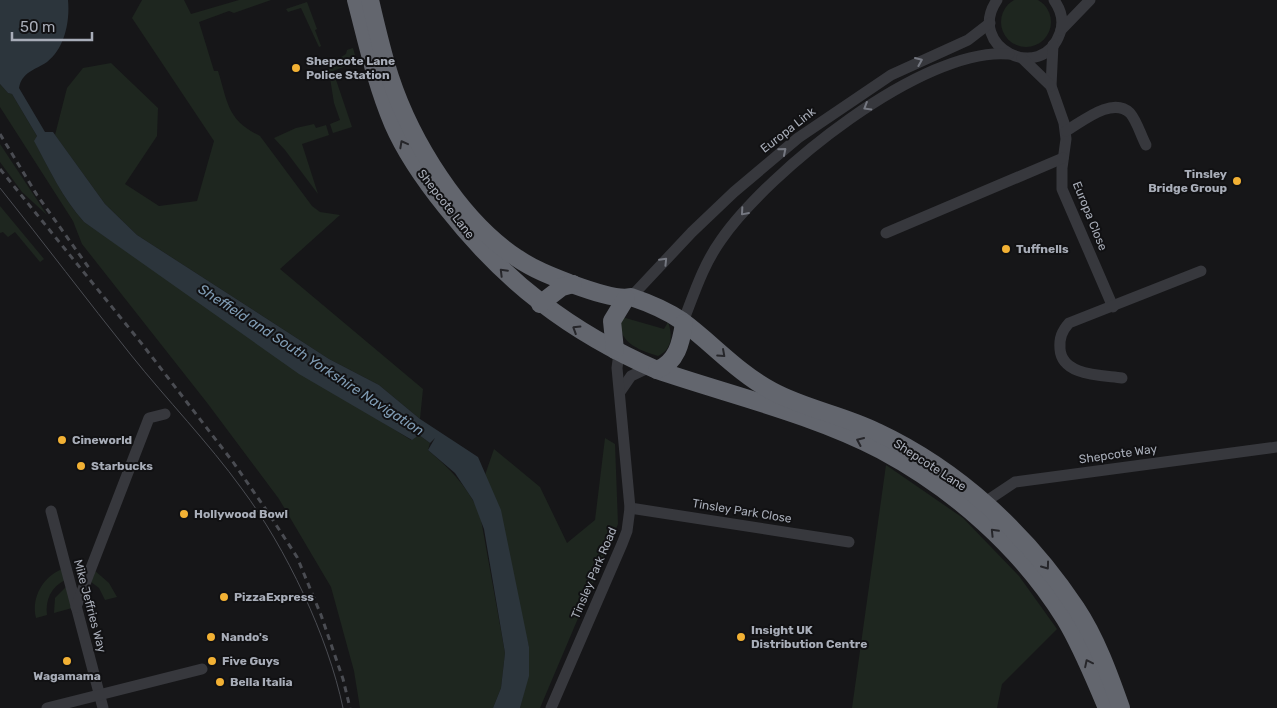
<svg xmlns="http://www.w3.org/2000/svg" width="1277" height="708" font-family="Rubik,sans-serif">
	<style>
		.green { fill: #1e261f }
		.water { fill: #2c353c }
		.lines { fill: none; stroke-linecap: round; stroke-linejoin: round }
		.minor { stroke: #37383d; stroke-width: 11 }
		.highway { stroke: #63666e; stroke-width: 18 }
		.tram { stroke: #4a4c52; stroke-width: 1 }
		.rail { stroke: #4a4c52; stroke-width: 3; stroke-dasharray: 6 5; stroke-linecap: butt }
		.oneway { stroke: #757881 }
		.oneway2 { stroke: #26262a }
		.poi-dot { fill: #f2b134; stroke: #111113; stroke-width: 2 }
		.labels { text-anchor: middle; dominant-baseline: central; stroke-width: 4; stroke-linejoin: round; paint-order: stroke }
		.poi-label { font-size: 12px; font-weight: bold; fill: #a8adb8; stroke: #111113; text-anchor: start }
		.street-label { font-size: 12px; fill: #a8adb8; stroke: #111113 }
		.water-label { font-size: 14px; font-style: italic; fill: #7f9bb3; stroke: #111113 }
	</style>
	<rect width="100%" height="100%" fill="#161618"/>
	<g class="green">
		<circle cx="1026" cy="22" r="25"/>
		<path d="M142,0H184L191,14L239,0H271L234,13L229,11L199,22L214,71H218C228,103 227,120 260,136L312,206L320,212L340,215L280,269L423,389L420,419L379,385L329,359L137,235L105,204L55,135L67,88L83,68L111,63L158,108L157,136L125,184L159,206L197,201L214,141L132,18Z"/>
		<polygon points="307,2 317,29 315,30 321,46 319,47 301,8 288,12 286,9"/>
		<polygon points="353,48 357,62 333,71 352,127 333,133 330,124 340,120 334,103 328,65 346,54 347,50"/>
		<path d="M0,84L8,93L12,94L37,136L35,142C49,169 63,199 84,222L304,373L411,440L419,435L430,443L428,450C451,470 467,486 480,514L505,653L501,688L493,708H360L354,671L331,587L279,499L208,404L82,244L73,221L0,107Z"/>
		<polygon points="314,124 316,128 326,125 329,135 302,144 318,194 285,150 274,138 296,128"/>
		<polygon points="0,144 47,215 22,192 0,162"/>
		<polygon points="0,206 44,259 40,262 15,232 8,237 3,232 0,233"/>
		<path d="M622,317L664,329L668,322C673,335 672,350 658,356C638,350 615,341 622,317Z"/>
		<polygon points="605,438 615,444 618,524 540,708 520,708 528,676 529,647 485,475 494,449 540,487 567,543 595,520"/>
		<polygon points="886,465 963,518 1019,576 1057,629 1002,684 997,708 852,708"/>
		<path d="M62,569L65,580C51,587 45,600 47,615L36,618C31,597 43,577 62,569Z"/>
		<polygon points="94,570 109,583 117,597 105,600 99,588 91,582"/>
		<polygon points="67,586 72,608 54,613 55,598"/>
	</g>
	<path class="water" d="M0,0H68C70,21 65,48 47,62C35,70 22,72 19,88L45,132H53L105,204L137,235L329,359L379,385L420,419L478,457L501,510L529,647V676L520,708H493L501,688L505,653L484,529L473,500L455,473L428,450L435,438L430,443L419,435L412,440L299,374L84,222C63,199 49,169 34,141L37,136L12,94L8,93L0,84Z"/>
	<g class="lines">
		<g class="minor">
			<path d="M997,0C965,47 1042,85 1060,33C1064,22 1061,10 1054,0"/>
			<polyline points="1061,30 1090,0"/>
			<polyline points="1053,45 1051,86 1064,123 1066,139 1062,168 1062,189 1113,307"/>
			<polyline points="1022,58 1051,86"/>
			<path d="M1066,131C1082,122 1112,96 1130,113C1137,121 1141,136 1146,145"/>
			<polyline points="886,233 1063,158"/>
			<polyline points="631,297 692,232 734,192 798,138 891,75 968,40 990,23"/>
			<path d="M683,322C694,294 703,265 721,240C768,172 923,46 1009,54"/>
			<path d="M1122,378C1101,375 1062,376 1060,349C1059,338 1062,331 1069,323L1201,271"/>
			<polyline points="620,392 631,376 650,367"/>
			<polyline points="979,506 1015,482 1277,447"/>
			<polyline points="630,508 849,542"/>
			<polyline points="51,511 103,708"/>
			<polyline points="76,607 149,418 165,414"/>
			<polyline points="47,708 202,669"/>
			<polyline points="551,708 622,544 627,531 630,508 617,368 619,353"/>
		</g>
		<g class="highway">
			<path d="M356,0C367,42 376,84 393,124C406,154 426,182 446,207C505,282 570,332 657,370C730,395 812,414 881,450C954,489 1021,548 1065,619C1082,647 1094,678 1107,708"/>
			<path d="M370,0C376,26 382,52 390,77C411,141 460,221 517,258C533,269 551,276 569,283C583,288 617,301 631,297C649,303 666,310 682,321C713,344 738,373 772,391C805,409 843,415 877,432C958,470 1027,534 1076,608C1096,638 1109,674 1121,708"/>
			<polyline points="540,304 562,287 573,284"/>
			<polyline points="615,350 612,321 626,298"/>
			<path d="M657,370C677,362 681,343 684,323"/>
		</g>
		<path class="tram" d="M0,188C44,243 87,300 131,355C167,400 208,442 242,489C286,548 328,636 343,708"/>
		<g class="rail">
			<polyline points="0,134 37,195 89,268"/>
			<polyline points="0,169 142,344 233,462 267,511 297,557 321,615 343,679 350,708"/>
		</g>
	</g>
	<defs><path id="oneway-chevron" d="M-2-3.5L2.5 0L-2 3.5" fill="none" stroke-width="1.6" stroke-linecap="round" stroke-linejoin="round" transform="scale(1.25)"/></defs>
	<g class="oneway">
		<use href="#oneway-chevron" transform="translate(919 61) rotate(-23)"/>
		<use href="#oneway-chevron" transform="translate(867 107) rotate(149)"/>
		<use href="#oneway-chevron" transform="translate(783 151) rotate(-40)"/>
		<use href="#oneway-chevron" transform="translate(744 212) rotate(131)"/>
		<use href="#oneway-chevron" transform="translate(664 261) rotate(-46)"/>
	</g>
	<g class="oneway2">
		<use href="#oneway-chevron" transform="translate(403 144) rotate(-118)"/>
		<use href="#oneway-chevron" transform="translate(503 272) rotate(-135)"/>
		<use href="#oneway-chevron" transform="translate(576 329) rotate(-148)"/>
		<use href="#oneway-chevron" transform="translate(722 354) rotate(42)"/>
		<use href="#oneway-chevron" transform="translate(860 441) rotate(-156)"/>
		<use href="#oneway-chevron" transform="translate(994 532) rotate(-134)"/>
		<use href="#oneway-chevron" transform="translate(1046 566) rotate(54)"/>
		<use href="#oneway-chevron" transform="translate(1088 663) rotate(-116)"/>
	</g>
	<g class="poi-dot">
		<circle cx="296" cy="68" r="5"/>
		<circle cx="1237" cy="181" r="5"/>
		<circle cx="1006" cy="249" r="5"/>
		<circle cx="62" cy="440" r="5"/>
		<circle cx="81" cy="466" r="5"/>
		<circle cx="184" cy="514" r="5"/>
		<circle cx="224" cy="597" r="5"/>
		<circle cx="211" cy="637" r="5"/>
		<circle cx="741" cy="637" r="5"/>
		<circle cx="67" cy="661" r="5"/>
		<circle cx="212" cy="661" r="5"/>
		<circle cx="220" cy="682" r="5"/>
	</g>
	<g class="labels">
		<g class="poi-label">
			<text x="306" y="61">Shepcote Lane<tspan x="306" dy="14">Police Station</tspan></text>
			<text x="1227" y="174" text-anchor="end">Tinsley<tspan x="1227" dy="14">Bridge Group</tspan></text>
			<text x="1016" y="249">Tuffnells</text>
			<text x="72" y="440">Cineworld</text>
			<text x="91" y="466">Starbucks</text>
			<text x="194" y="514">Hollywood Bowl</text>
			<text x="234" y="597">PizzaExpress</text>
			<text x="751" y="630">Insight UK<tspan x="751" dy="14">Distribution Centre</tspan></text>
			<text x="221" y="637">Nando's</text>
			<text x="222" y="661">Five Guys</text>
			<text x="67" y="676" text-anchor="middle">Wagamama</text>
			<text x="230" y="682">Bella Italia</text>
		</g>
		<g class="street-label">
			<text transform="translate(788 130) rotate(-38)">Europa Link</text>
			<text transform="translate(446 204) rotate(52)">Shepcote Lane</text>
			<text transform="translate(1090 216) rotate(68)">Europa Close</text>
			<text transform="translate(1118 454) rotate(-8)">Shepcote Way</text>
			<text transform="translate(930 465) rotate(33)">Shepcote Lane</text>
			<text transform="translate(742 511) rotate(9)">Tinsley Park Close</text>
			<text transform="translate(594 573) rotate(-67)">Tinsley Park Road</text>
			<text transform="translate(90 606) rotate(75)">Mike Jeffries Way</text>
		</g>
		<g class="water-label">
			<text transform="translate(311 360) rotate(33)">Sheffield and South Yorkshire Navigation</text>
		</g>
	</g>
	<path d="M12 32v8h80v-8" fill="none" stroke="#a8adb8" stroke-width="2.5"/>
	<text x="20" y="32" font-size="15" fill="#a8adb8" stroke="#111113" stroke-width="4" paint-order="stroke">50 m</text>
</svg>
